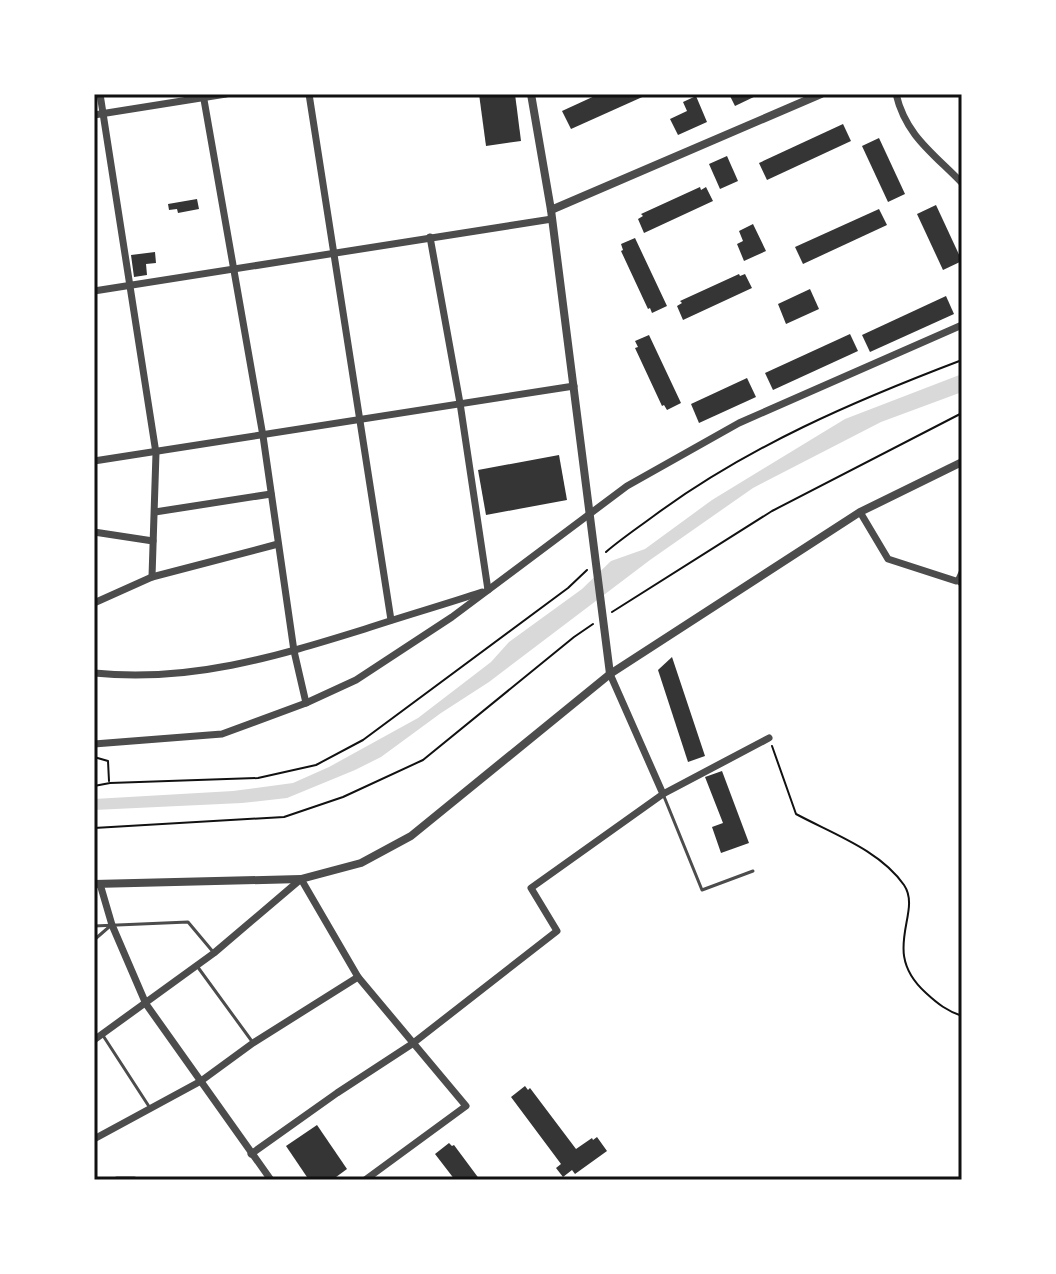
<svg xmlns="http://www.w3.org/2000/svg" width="1056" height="1274" font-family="'Exo 2',sans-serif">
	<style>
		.water { fill: #d9d9d9 }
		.building { fill: #353535 }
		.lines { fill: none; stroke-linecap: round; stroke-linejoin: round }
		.path { stroke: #111; stroke-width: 2 }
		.service { stroke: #4c4c4c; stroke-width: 3 }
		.minor { stroke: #4c4c4c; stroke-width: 7 }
		.tertiary { stroke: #4c4c4c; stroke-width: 8 }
		.neatline { fill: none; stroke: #111; stroke-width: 3 }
	</style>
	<rect width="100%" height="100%" fill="#fff"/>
	<polygon class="water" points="962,374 962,392 881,422 753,488 650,560 489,682 441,713 381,757 355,770 287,798 242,803 94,810 94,799 233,791 293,783 329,767 418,718 491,662 509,642 582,589 611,561 645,549 712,500 845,419"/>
	<g class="building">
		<polygon points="479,94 515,94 521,141 486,146"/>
		<polygon points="599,94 649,94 571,129 562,111"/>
		<polygon points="729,94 760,94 735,106"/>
		<polygon points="696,96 707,122 678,135 670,119 687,111 683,102"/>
		<polygon points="843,124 851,141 767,180 759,163"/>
		<polygon points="879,138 905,194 888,202 862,146"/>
		<polygon points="727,156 738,181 720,189 709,164"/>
		<polygon points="700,187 701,190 706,187 713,201 644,233 638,219 643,216 641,214"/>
		<polygon points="197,199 199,209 178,213 177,209 169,210 168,204"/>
		<polygon points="936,205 962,261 943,270 917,214"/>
		<polygon points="879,209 887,225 803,264 795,247"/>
		<polygon points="753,224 766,251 744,261 737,244 743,241 739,231"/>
		<polygon points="635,238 667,306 652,313 650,308 648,309 621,251 623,250 621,244"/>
		<polygon points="155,252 156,263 146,264 147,275 134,277 131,255"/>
		<polygon points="739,274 740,276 745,274 752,288 683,320 677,306 682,303 680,301"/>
		<polygon points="810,289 819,309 786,324 778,304"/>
		<polygon points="946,296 954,314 870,352 862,335"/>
		<polygon points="850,334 858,351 773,390 765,373"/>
		<polygon points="649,335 681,403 667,410 664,405 662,406 635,348 638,347 635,341"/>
		<polygon points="747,378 756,397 699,423 691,404"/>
		<polygon points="559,455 567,500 486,515 478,470"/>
		<polygon points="672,657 705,756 688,762 658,670"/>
		<polygon points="722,771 749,843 721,853 712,827 723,823 705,777"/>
		<polygon points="525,1086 528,1090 530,1088 576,1149 592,1138 593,1140 597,1137 607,1151 575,1174 572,1170 563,1177 556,1168 561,1164 511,1097"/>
		<polygon points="317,1125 347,1169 332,1180 309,1180 286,1146"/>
		<polygon points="449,1143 452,1146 454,1145 480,1180 455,1180 435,1154"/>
	</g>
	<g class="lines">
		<g class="path">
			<path d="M606,552C621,539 639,527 655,515C749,446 854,401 962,360"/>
			<polyline points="612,612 772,511 962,413"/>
			<path d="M772,746L796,814C831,833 880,850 904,885C923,913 879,951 926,993C938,1004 947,1011 962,1016"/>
			<polyline points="94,757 108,761 109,781"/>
			<polyline points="94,786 110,783 258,778 316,765 363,740 568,588 587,570"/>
			<polyline points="94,828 284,817 343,797 423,760 574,637 593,624"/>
		</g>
		<g class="service">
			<polyline points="962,568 956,581 962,586"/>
			<polyline points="663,794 702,890 753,871"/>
			<polyline points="94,926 188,922 214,953"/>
			<polyline points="94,940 109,927"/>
			<polyline points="197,966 251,1040"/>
			<polyline points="102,1034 150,1108"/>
		</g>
		<g class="minor">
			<polyline points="100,94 156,453 152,577"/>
			<polyline points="203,94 263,436 294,651 306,703"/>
			<polyline points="309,94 391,620"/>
			<path d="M896,94C906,136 933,153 962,183"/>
			<polyline points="94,115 226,94"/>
			<polyline points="430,237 460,403 488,590"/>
			<polyline points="94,291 552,219"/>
			<polyline points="94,461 574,386"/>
			<polyline points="155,512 271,494"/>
			<polyline points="860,512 888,559 956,581"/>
			<polyline points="94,532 153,541"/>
			<polyline points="94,603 152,577 278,544"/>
			<path d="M94,673C189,683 275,657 365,629C404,616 443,605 482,592"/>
			<polyline points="94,744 222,734 306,703 356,680 452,617 627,486 739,423 962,325"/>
			<polyline points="663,794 769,738"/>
			<polyline points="100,884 112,925 146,1004 271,1180"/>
			<polyline points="94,1040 214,953 301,879 358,977 466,1106 365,1180"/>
			<polyline points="94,1139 201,1081 253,1043 358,977"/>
			<polyline points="251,1154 337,1093 412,1044 557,931 531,888 663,794 610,674"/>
			<polyline points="117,1180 134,1180"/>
		</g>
		<g class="tertiary">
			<polyline points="531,94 551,210 610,674"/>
			<polyline points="551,210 821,94"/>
			<polyline points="94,884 301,879 361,863 411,836 610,674 860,512 962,462"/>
		</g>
	</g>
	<rect width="1056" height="1274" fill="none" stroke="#ffffff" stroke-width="192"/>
	<rect x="96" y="96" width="864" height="1082" class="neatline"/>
</svg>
